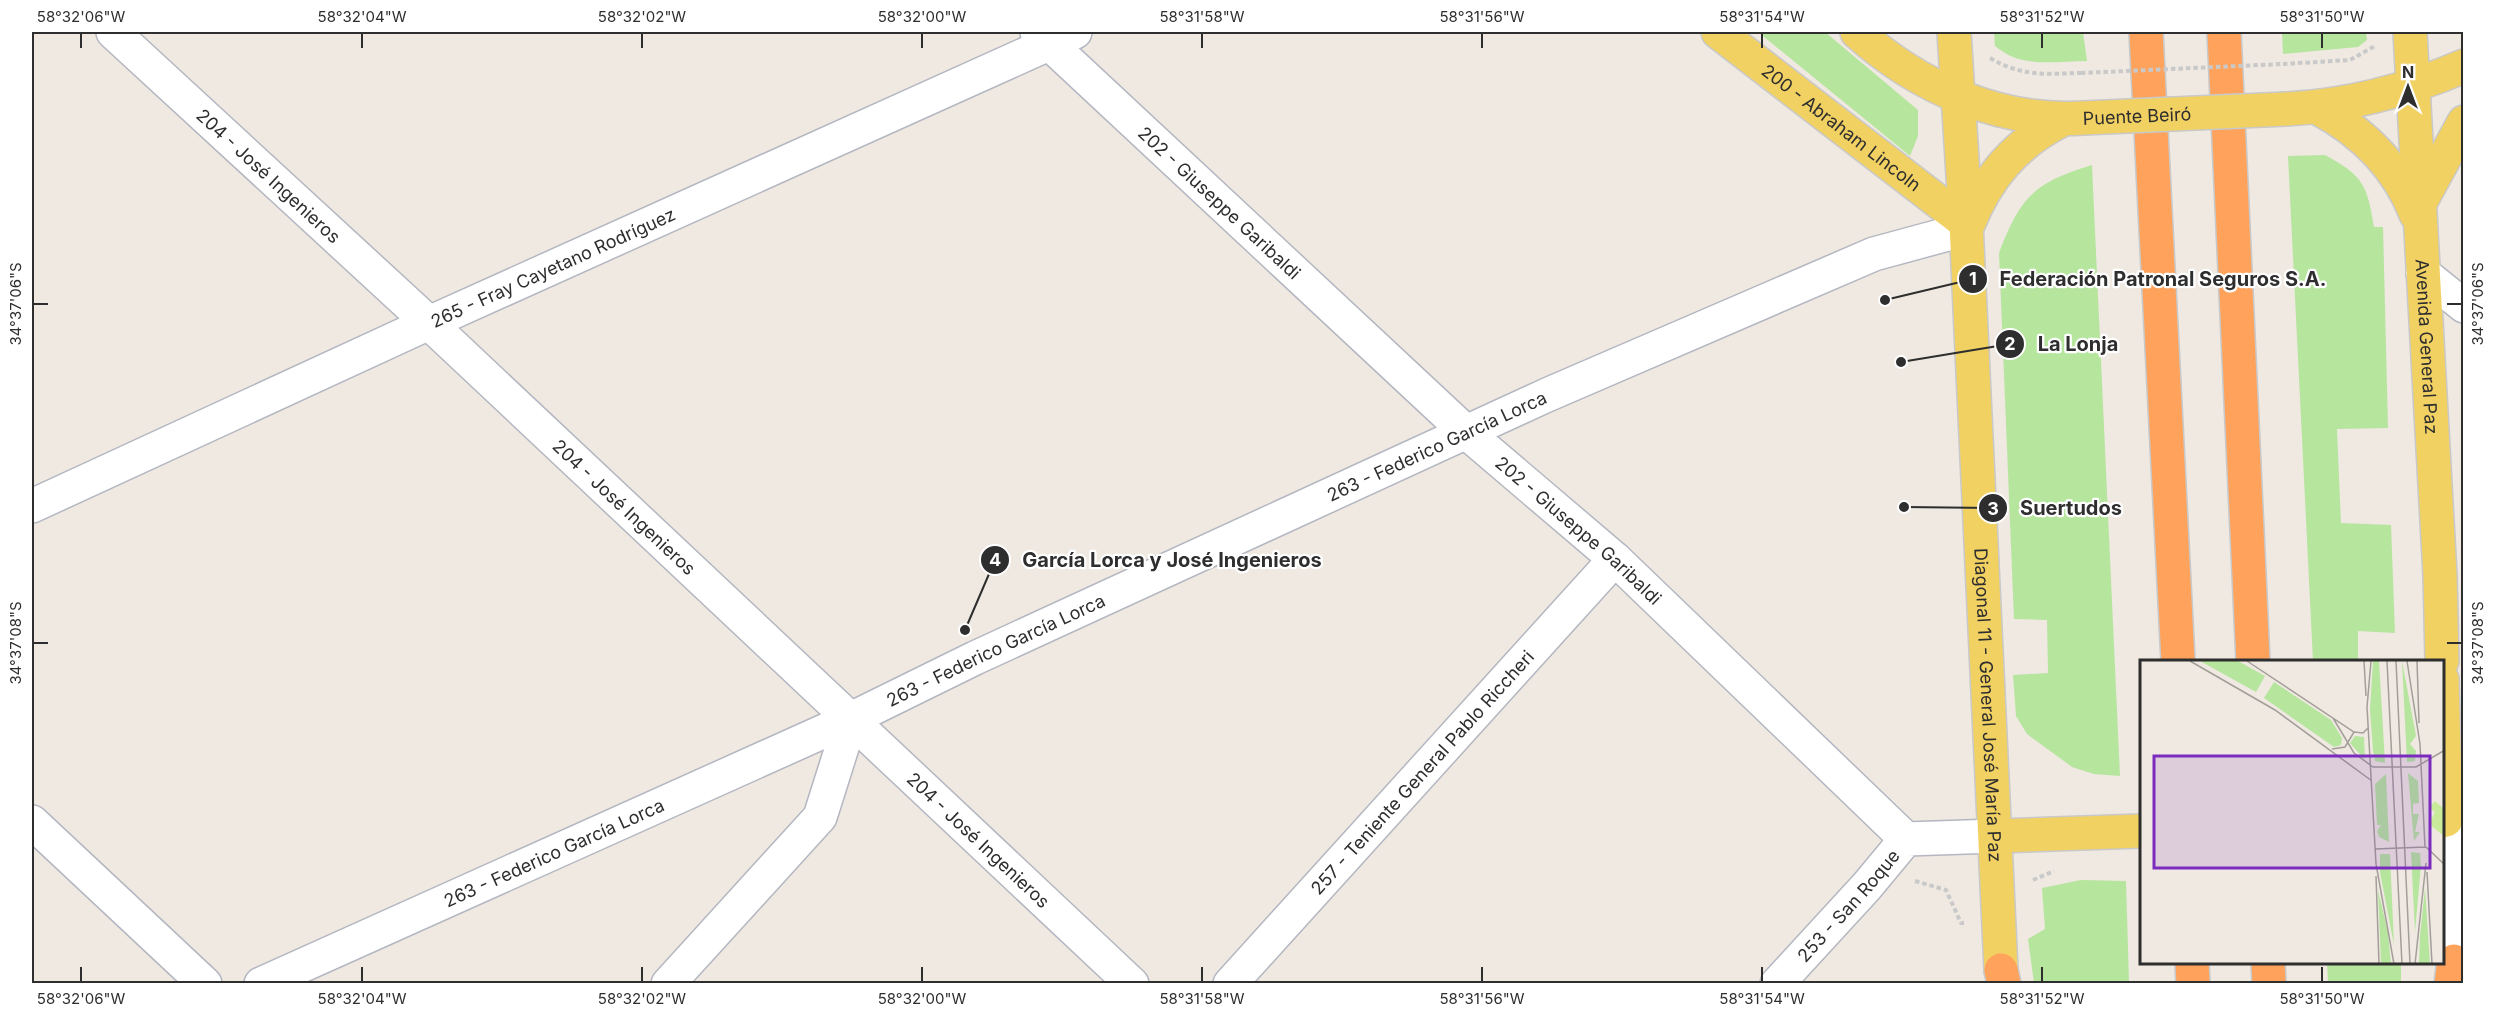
<svg xmlns="http://www.w3.org/2000/svg" width="2495" height="1015" font-family="Inter,sans-serif">
	<style>
		.green { fill: #b6e59e }
		.lines { fill: none; stroke-linecap: round; stroke-linejoin: round }
		.minor-casing { stroke: #b4b7c1; stroke-width: 36 }
		.major-casing { stroke: #c9c9c9; stroke-width: 36 }
		.highway-casing { stroke: #c9c9c9; stroke-width: 36 }
		.path { stroke: #c9c9c9; stroke-width: 4; stroke-dasharray: 4.5 3; stroke-linecap: butt }
		.minor { stroke: #fff; stroke-width: 33 }
		.major { stroke: #f2d163; stroke-width: 33 }
		.highway { stroke: #ffa35c; stroke-width: 33 }
		.major-bridge-casing { stroke: #c9c9c9; stroke-width: 36; stroke-linecap: butt }
		.path-bridge { stroke: #c9c9c9; stroke-width: 4; stroke-dasharray: 4.5 3; stroke-linecap: butt }
		.major-bridge { stroke: #f2d163; stroke-width: 33 }
		.ticks { fill: none; stroke: #2e2e2e; stroke-width: 2 }
		.labels { text-anchor: middle; dominant-baseline: central; stroke-width: 4.5; stroke-linejoin: round; paint-order: stroke }
		.street-label { font-size: 18px; fill: #2e2e2e; stroke: #fff }
		.inset-road { fill: none; stroke: #a29e99; stroke-width: 1.5 }
		.view { fill: #7b2cbf; fill-opacity: 0.15; stroke: #7b2cbf; stroke-width: 3 }
		.inset-edge { fill: none; stroke: #2e2e2e; stroke-width: 3 }
		.leader { fill: none; stroke: #2e2e2e; stroke-width: 2 }
		.callout-dot { fill: #2e2e2e; stroke: #fff; stroke-width: 2 }
		.mark-label { font-size: 18px; text-anchor: middle; font-weight: bold; fill: #fff }
		.callout-label { font-size: 20px; text-anchor: middle; font-weight: bold; fill: #2e2e2e; stroke: #fff; stroke-width: 4.5; stroke-linejoin: round; paint-order: stroke }
		.neatline { fill: none; stroke: #2e2e2e; stroke-width: 2 }
		.ticks-label { font-size: 15px; text-anchor: middle; fill: #2e2e2e }
	</style>
	<rect width="100%" height="100%" fill="#efe9e1"/>
	<g class="green">
		<polygon points="1758,32 1825,32 1918,110 1918,136 1910,156"/>
		<path d="M1994,32H2083L2087,61C2054,61 2022,69 1995,46Z"/>
		<polygon points="2282,32 2366,32 2367,40 2358,47 2283,54"/>
		<path d="M2325,155C2363,176 2367,184 2374,227H2383L2388,428L2337,429L2341,523L2391,525L2395,633L2358,631V661H2313L2288,156Z"/>
		<path d="M2092,165L2120,776L2094,774L2072,767L2027,734L2016,716L2013,675L2048,673L2047,620L2014,619L1999,253C2021,196 2034,183 2092,165Z"/>
		<polygon points="2081,880 2126,881 2129,983 2034,983 2028,939 2045,929 2042,888"/>
		<polygon points="2327,963 2401,963 2401,983 2328,983"/>
	</g>
	<g class="lines">
		<g class="minor-casing">
			<g id="minor">
				<path id="s1" d="M113,32L429,323L1132,984"/>
				<path id="s2" d="M1037,32L1467,433L1615,559L1906,839"/>
				<polyline points="2423,273 2464,306"/>
				<path id="s3" d="M32,506L429,323L1075,32"/>
				<polyline points="2446,820 2457,984"/>
				<polyline points="32,822 205,984"/>
				<path id="s4" d="M261,984L851,719L975,658L1547,395L1874,254L1966,229"/>
				<polyline points="668,984 820,817 851,719"/>
				<path id="s5" d="M1230,984L1615,559"/>
				<path id="s6" d="M1777,984L1867,886L1906,839L1996,836"/>
			</g>
		</g>
		<g class="major-casing">
			<g id="major">
				<path id="s7" d="M1718,32L1966,223"/>
				<path d="M1857,32C1918,87 1999,123 2083,118"/>
				<path id="s8" d="M1954,32L1966,223L2001,970"/>
				<path id="s9" d="M2410,32L2440,575L2442,661"/>
				<path d="M2318,108C2363,132 2397,165 2416,214"/>
				<path d="M2286,109C2348,106 2406,91 2464,66"/>
				<polyline points="2421,201 2464,122"/>
				<path d="M1968,225C1987,177 2016,143 2062,120"/>
				<polyline points="2442,679 2446,820 2442,821"/>
				<polyline points="1996,836 2141,831"/>
			</g>
		</g>
		<g class="highway-casing">
			<g id="highway">
				<polyline points="2146,32 2178,661"/>
				<polyline points="2224,32 2253,661"/>
				<polyline points="2192,962 2193,984"/>
				<polyline points="2268,962 2269,984"/>
				<polyline points="2001,970 2004,984"/>
				<polyline points="2451,984 2454,961"/>
			</g>
		</g>
		<g class="path">
			<path d="M1990,58C2023,77 2045,74 2081,73"/>
			<polyline points="2283,64 2350,60 2375,46"/>
			<polyline points="2033,880 2054,871"/>
			<polyline points="1915,881 1946,890 1961,923 1964,923"/>
			<polyline points="2410,962 2420,963"/>
		</g>
		<use href="#minor" class="minor"/>
		<use href="#major" class="major"/>
		<use href="#highway" class="highway"/>
		<g class="major-bridge-casing">
			<g id="major-bridge">
				<path id="s10" d="M2083,118L2286,109"/>
			</g>
		</g>
		<polyline class="path-bridge" points="2081,73 2283,64"/>
		<use href="#major-bridge" class="major-bridge"/>
	</g>
	<path class="ticks" d="M81,33V48M362,33V48M642,33V48M922,33V48M1202,33V48M1482,33V48M1762,33V48M2042,33V48M2322,33V48M33,304H48M2447,304H2462M33,643H48M2447,643H2462M81,967V982M362,967V982M642,967V982M922,967V982M1202,967V982M1482,967V982M1762,967V982M2042,967V982M2322,967V982"/>
	<g class="labels">
		<g class="street-label">
			<text stroke="none"><textPath href="#s10" startOffset="54">Puente Beiró</textPath></text>
			<text stroke="none"><textPath href="#s7" startOffset="156">200 - Abraham Lincoln</textPath></text>
			<text stroke="none"><textPath href="#s1" startOffset="212">204 - José Ingenieros</textPath></text>
			<text stroke="none"><textPath href="#s2" startOffset="250">202 - Giuseppe Garibaldi</textPath></text>
			<text stroke="none"><textPath href="#s3" startOffset="573">265 - Fray Cayetano Rodríguez</textPath></text>
			<text stroke="none"><textPath href="#s9" startOffset="315">Avenida General Paz</textPath></text>
			<text stroke="none"><textPath href="#s4" startOffset="1293">263 - Federico García Lorca</textPath></text>
			<text stroke="none"><textPath href="#s1" startOffset="698">204 - José Ingenieros</textPath></text>
			<text stroke="none"><textPath href="#s2" startOffset="736">202 - Giuseppe Garibaldi</textPath></text>
			<text stroke="none"><textPath href="#s4" startOffset="807">263 - Federico García Lorca</textPath></text>
			<text stroke="none"><textPath href="#s8" startOffset="674">Diagonal 11 - General José María Paz</textPath></text>
			<text stroke="none"><textPath href="#s5" startOffset="286">257 - Teniente General Pablo Riccheri</textPath></text>
			<text stroke="none"><textPath href="#s1" startOffset="1184">204 - José Ingenieros</textPath></text>
			<text stroke="none"><textPath href="#s4" startOffset="321">263 - Federico García Lorca</textPath></text>
			<text stroke="none"><textPath href="#s6" startOffset="106">253 - San Roque</textPath></text>
		</g>
	</g>
	<g transform="translate(2140 660)">
		<rect width="304" height="304" fill="#efe9e1"/>
		<path d="M60,1H98L125,16L116,32ZM233,1H239L245,103L235,101L233,90L230,50ZM262,1L276,76L270,84L276,91L275,101L267,102ZM134,22L191,60L202,78L201,85L194,87L124,38ZM215,76L224,77L225,100L210,83ZM268,113L278,121L279,143L273,144V154H279L275,172H280L274,181ZM246,114L249,182L239,177L237,171L241,165H237L235,124ZM271,192L280,193L281,205L275,272ZM240,194H250L254,285L240,212ZM285,228L290,304H279L280,276ZM238,230L248,273L251,304H241Z" fill="#b6e59e"/>
		<path d="M295,141L304,149V176L289,164L295,152L289,148Z" fill="#c9ec9a"/>
		<path class="inset-road" d="M50,1L135,50L232,121M107,1L214,72L223,73L228,68M224,1L226,36M247,1L262,304M256,1L270,304M267,1L280,84M277,1L279,63M227,47L236,204M227,47L231,1M193,58L214,93L233,107H276L305,90M192,89L205,87L214,72M286,187L305,205M235,189L285,187L280,84M236,204L254,304M287,212L292,304M236,216L239,304M275,304L286,203"/>
		<path class="view" d="M14,96H290V208H14Z"/>
		<rect width="304" height="304" class="inset-edge"/>
	</g>
	<path class="leader" d="M1885 300L1973 279M1901 362L2010 344M1904 507L1993 508M965 630L995 560"/>
	<g class="callout-dot">
		<circle cx="1885" cy="300" r="6"/>
		<circle cx="1901" cy="362" r="6"/>
		<circle cx="1904" cy="507" r="6"/>
		<circle cx="965" cy="630" r="6"/>
		<circle cx="1973" cy="279" r="15"/>
		<circle cx="2010" cy="344" r="15"/>
		<circle cx="1993" cy="508" r="15"/>
		<circle cx="995" cy="560" r="15"/>
	</g>
	<g class="mark-label">
		<text x="1973" y="285">1</text>
		<text x="2010" y="350">2</text>
		<text x="1993" y="515">3</text>
		<text x="995" y="566">4</text>
	</g>
	<g class="callout-label">
		<text x="2163" y="286">Federación Patronal Seguros S.A.</text>
		<text x="2078" y="351">La Lonja</text>
		<text x="2071" y="515">Suertudos</text>
		<text x="1172" y="567">García Lorca y José Ingenieros</text>
	</g>
	<rect width="2495" height="1015" fill="none" stroke="#ffffff" stroke-width="66"/>
	<g transform="translate(2408 87)" stroke="#ffffff" stroke-width="4.5" paint-order="stroke">
	<path d="M0-4.5L10 22L0 15L-10 22Z" fill="#2e2e2e"/>
	<text y="-9" font-size="16" font-weight="bold" text-anchor="middle" fill="#2e2e2e">N</text>
	</g>
	<rect x="33" y="33" width="2429" height="949" class="neatline"/>
	<g class="ticks-label">
		<text x="81" y="22">58°32'06"W</text>
		<text x="362" y="22">58°32'04"W</text>
		<text x="642" y="22">58°32'02"W</text>
		<text x="922" y="22">58°32'00"W</text>
		<text x="1202" y="22">58°31'58"W</text>
		<text x="1482" y="22">58°31'56"W</text>
		<text x="1762" y="22">58°31'54"W</text>
		<text x="2042" y="22">58°31'52"W</text>
		<text x="2322" y="22">58°31'50"W</text>
		<text transform="translate(16 304) rotate(-90)" y="5">34°37'06"S</text>
		<text transform="translate(2478 304) rotate(-90)" y="5">34°37'06"S</text>
		<text transform="translate(16 643) rotate(-90)" y="5">34°37'08"S</text>
		<text transform="translate(2478 643) rotate(-90)" y="5">34°37'08"S</text>
		<text x="81" y="1004">58°32'06"W</text>
		<text x="362" y="1004">58°32'04"W</text>
		<text x="642" y="1004">58°32'02"W</text>
		<text x="922" y="1004">58°32'00"W</text>
		<text x="1202" y="1004">58°31'58"W</text>
		<text x="1482" y="1004">58°31'56"W</text>
		<text x="1762" y="1004">58°31'54"W</text>
		<text x="2042" y="1004">58°31'52"W</text>
		<text x="2322" y="1004">58°31'50"W</text>
	</g>
</svg>
